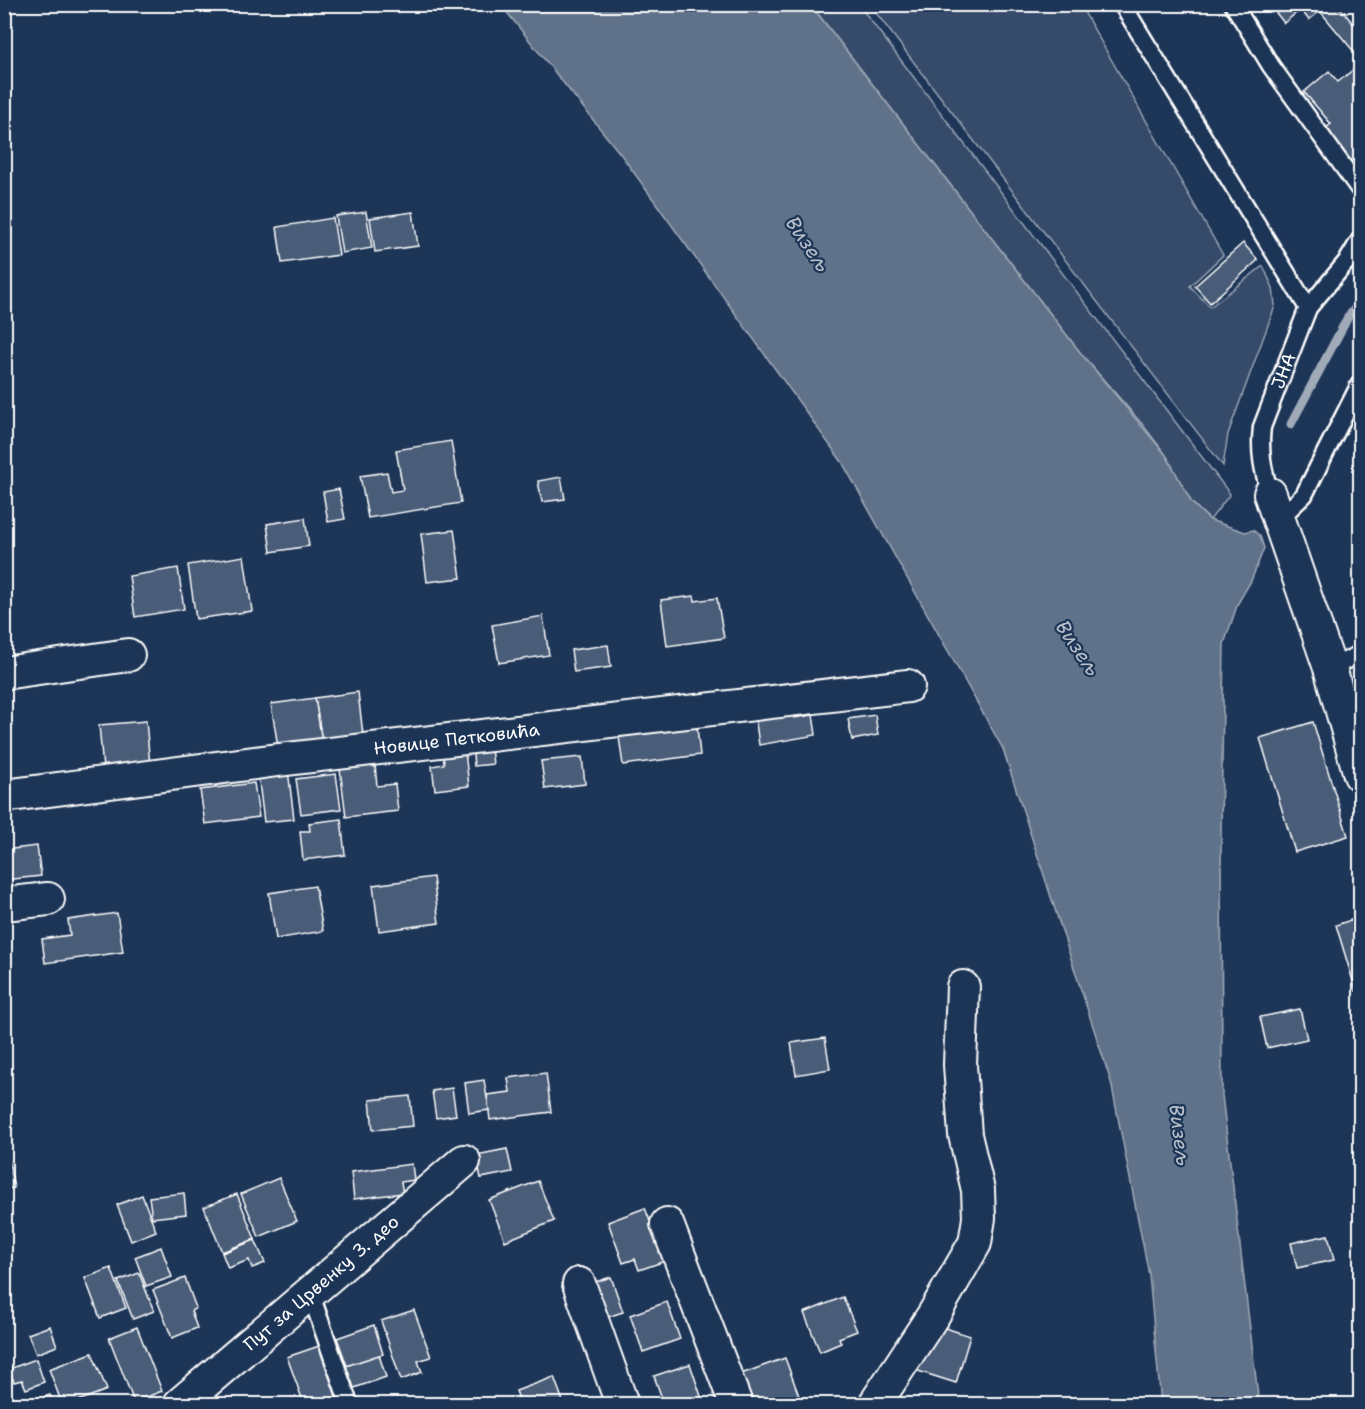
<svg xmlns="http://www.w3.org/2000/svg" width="1365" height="1409" font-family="'Shantell Sans',sans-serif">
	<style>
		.green { fill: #364b69; stroke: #9aa5b4; stroke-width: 1.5 }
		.water { fill: #617289; stroke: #a0aab8; stroke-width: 1.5 }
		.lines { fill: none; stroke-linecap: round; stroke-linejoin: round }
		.stream { stroke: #a0aab8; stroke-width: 9 }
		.building { fill: #4a5d79; stroke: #fff; stroke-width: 1.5 }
		.lane-casing { stroke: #fff; stroke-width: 21 }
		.street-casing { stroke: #fff; stroke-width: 36 }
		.lane { stroke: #1d3557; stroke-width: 16 }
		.street { stroke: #1d3557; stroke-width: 32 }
		.labels { text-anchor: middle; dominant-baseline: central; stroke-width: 4.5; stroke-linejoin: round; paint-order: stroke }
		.street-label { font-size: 18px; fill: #fff; stroke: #1d3557 }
		.water-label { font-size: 20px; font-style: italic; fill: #b8c0ca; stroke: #1d3557 }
	</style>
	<rect width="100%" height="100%" fill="#1d3557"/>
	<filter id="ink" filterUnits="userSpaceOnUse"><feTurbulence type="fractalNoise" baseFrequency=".0167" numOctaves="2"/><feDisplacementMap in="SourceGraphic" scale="12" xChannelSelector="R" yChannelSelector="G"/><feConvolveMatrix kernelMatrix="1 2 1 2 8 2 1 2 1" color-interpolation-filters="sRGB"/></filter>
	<g filter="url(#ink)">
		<g class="green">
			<polygon points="811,5 859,5 1230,494 1210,520 1192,503 1166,455 1143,425 1083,356"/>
			<polygon points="870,5 1080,5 1223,255 1190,286 1210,307 1263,266 1273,288 1275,306 1228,434 1223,466"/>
		</g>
		<polygon class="water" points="501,5 811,5 1083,356 1166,455 1192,503 1210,520 1245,532 1253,530 1260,536 1264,548 1251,581 1238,603 1224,644 1221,829 1222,1095 1259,1404 1161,1404 1149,1275 1111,1082 1003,749 842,462 622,156"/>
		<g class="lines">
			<polyline class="stream" points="1291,424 1348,317 1360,302"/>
		</g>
		<g class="building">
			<polygon points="1269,4 1307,4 1284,23"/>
			<polygon points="1308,4 1337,4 1360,32 1360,59 1320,11 1309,20 1301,10"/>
			<polygon points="1360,64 1360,166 1358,169 1325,129 1331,124 1304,92 1329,71 1338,82"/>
			<polygon points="366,212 372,248 342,253 336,216"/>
			<polygon points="413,212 418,246 375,252 370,218"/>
			<polygon points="333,218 339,255 282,263 277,227"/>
			<polygon points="1243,243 1258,260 1210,303 1195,286"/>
			<polygon points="451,441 461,503 368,518 360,476 387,472 391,492 403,490 396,450"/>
			<polygon points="561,477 565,499 542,502 538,481"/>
			<polygon points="339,489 345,519 328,522 323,492"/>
			<polygon points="305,518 309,546 271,552 267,524"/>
			<polygon points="454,530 461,578 427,582 421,534"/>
			<polygon points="244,556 252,611 196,619 188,565"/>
			<polygon points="178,568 184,609 135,617 129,576"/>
			<polygon points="694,596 695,601 717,598 724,638 667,646 661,600"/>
			<polygon points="543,616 549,655 499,663 492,625"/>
			<polygon points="608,645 611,667 574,672 571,650"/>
			<polygon points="358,692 363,735 322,742 315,698"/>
			<polygon points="315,698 322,742 278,747 271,704"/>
			<polygon points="792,709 794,718 813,715 816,735 759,745 755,715"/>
			<polygon points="875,715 878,735 852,740 848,719"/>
			<polygon points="146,721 150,765 103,769 99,725"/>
			<polygon points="1313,722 1348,836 1295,852 1260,738"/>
			<polygon points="697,727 700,755 623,765 619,737"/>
			<polygon points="490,741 493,764 474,766 472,744"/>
			<polygon points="464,744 469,786 435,790 432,766 444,764 442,747"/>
			<polygon points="582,757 585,784 545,789 541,761"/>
			<polygon points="375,765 377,786 395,784 398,811 346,817 340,769"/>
			<polygon points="288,770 294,819 264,822 258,774"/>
			<polygon points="336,774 341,809 301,814 296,779"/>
			<polygon points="254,783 259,817 205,824 200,790"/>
			<polygon points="341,819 345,855 303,860 300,831 310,831 309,823"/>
			<polygon points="37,846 41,876 4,880 4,850"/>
			<polygon points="433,877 439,923 379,931 373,885"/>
			<polygon points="315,886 323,931 276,939 269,893"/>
			<polygon points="117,913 123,952 45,963 42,939 70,935 68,920"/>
			<polygon points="1360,917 1360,990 1356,991 1336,925"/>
			<polygon points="1300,1009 1307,1039 1267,1048 1260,1017"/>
			<polygon points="825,1038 830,1069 796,1075 791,1043"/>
			<polygon points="546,1073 551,1112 490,1120 487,1095 510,1092 508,1078"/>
			<polygon points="484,1080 489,1110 469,1113 465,1083"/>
			<polygon points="452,1088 456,1115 436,1118 432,1091"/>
			<polygon points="410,1096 413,1126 373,1130 370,1100"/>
			<polygon points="507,1149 512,1172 481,1178 476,1155"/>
			<polygon points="8,1155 14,1188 4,1189 4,1156"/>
			<polygon points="412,1164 414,1180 401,1182 403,1193 354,1199 351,1172"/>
			<polygon points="279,1178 297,1221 259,1237 241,1194"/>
			<polygon points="538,1181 554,1221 505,1241 489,1200"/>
			<polygon points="184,1193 186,1214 152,1218 149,1197"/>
			<polygon points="237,1194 255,1239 222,1252 204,1207"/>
			<polygon points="142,1195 156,1231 131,1241 117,1205"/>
			<polygon points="645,1208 665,1261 639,1270 635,1259 623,1263 608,1222"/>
			<polygon points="1328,1235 1334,1260 1297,1268 1291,1243"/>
			<polygon points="255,1240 265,1263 252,1268 249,1260 228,1268 222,1253"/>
			<polygon points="161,1247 172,1277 146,1286 135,1257"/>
			<polygon points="111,1268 126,1308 100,1318 85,1278"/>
			<polygon points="139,1273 154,1311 133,1319 118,1281"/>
			<polygon points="611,1277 623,1312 598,1320 586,1285"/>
			<polygon points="185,1278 196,1308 191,1311 197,1328 172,1338 153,1290"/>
			<polygon points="843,1297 857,1331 839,1338 841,1343 820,1352 804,1313"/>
			<polygon points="667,1302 680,1339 643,1352 630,1315"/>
			<polygon points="414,1310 431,1357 418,1361 422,1372 401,1380 381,1321"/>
			<polygon points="374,1325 383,1354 347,1366 337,1338"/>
			<polygon points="936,1325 970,1336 956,1383 915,1370"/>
			<polygon points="50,1326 57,1346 36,1354 28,1334"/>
			<polygon points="137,1327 162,1391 134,1402 109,1338"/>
			<polygon points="322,1345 340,1396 316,1404 304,1404 287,1357"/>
			<polygon points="92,1353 107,1390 70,1404 62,1404 49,1369"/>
			<polygon points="379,1355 386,1377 354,1388 346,1366"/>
			<polygon points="785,1358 802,1404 752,1404 741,1374"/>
			<polygon points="36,1359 44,1382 26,1389 22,1380 14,1382 9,1369"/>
			<polygon points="690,1364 703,1402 695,1404 664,1404 654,1376"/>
			<polygon points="554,1377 564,1404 521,1404 516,1391"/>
			<polygon points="50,1395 54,1404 24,1404"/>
			<polygon points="293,1398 295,1404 272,1404"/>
		</g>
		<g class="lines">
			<g class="lane-casing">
				<g id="lane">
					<polyline points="1122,4 1308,308"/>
					<polyline points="1233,4 1271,66 1360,190"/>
					<path id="s1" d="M1270,494C1263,470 1259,452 1262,427L1308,308L1348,260L1360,240"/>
					<polyline points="1280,518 1304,495 1360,384"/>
					<polyline points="1330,668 1360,654"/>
					<polyline points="311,1295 349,1404"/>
				</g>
			</g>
			<g class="street-casing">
				<g id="street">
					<polyline points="1270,494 1330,668 1360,775"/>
					<polyline points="4,673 128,655"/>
					<path id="s2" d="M4,796L270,761L908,686"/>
					<polyline points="4,904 48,899"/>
					<polyline points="667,1224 736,1404"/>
					<polyline points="579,1284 622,1404"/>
					<path id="s3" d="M180,1404L464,1161"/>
					<polyline points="875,1404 934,1314 975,1243 979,1218 978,1190 965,1135 960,1065 963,987"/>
				</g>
			</g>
			<use href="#lane" class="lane"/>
			<use href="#street" class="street"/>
		</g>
	</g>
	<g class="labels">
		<g class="street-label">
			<text stroke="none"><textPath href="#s1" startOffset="128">ЈНА</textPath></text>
			<text stroke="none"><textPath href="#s2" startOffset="456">Новице Петковића</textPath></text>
			<text stroke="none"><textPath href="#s3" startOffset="186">Пут за Црвенку 3. део</textPath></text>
		</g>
		<g class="water-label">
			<text transform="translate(808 244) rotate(56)">Визељ</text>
			<text transform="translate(1078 648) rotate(56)">Визељ</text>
			<text transform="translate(1180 1135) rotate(83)">Визељ</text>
		</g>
	</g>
	<rect width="1365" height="1409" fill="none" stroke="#1d3557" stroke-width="24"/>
	<rect x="12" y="12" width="1341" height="1385" fill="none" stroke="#fff" stroke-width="2" filter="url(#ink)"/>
</svg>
